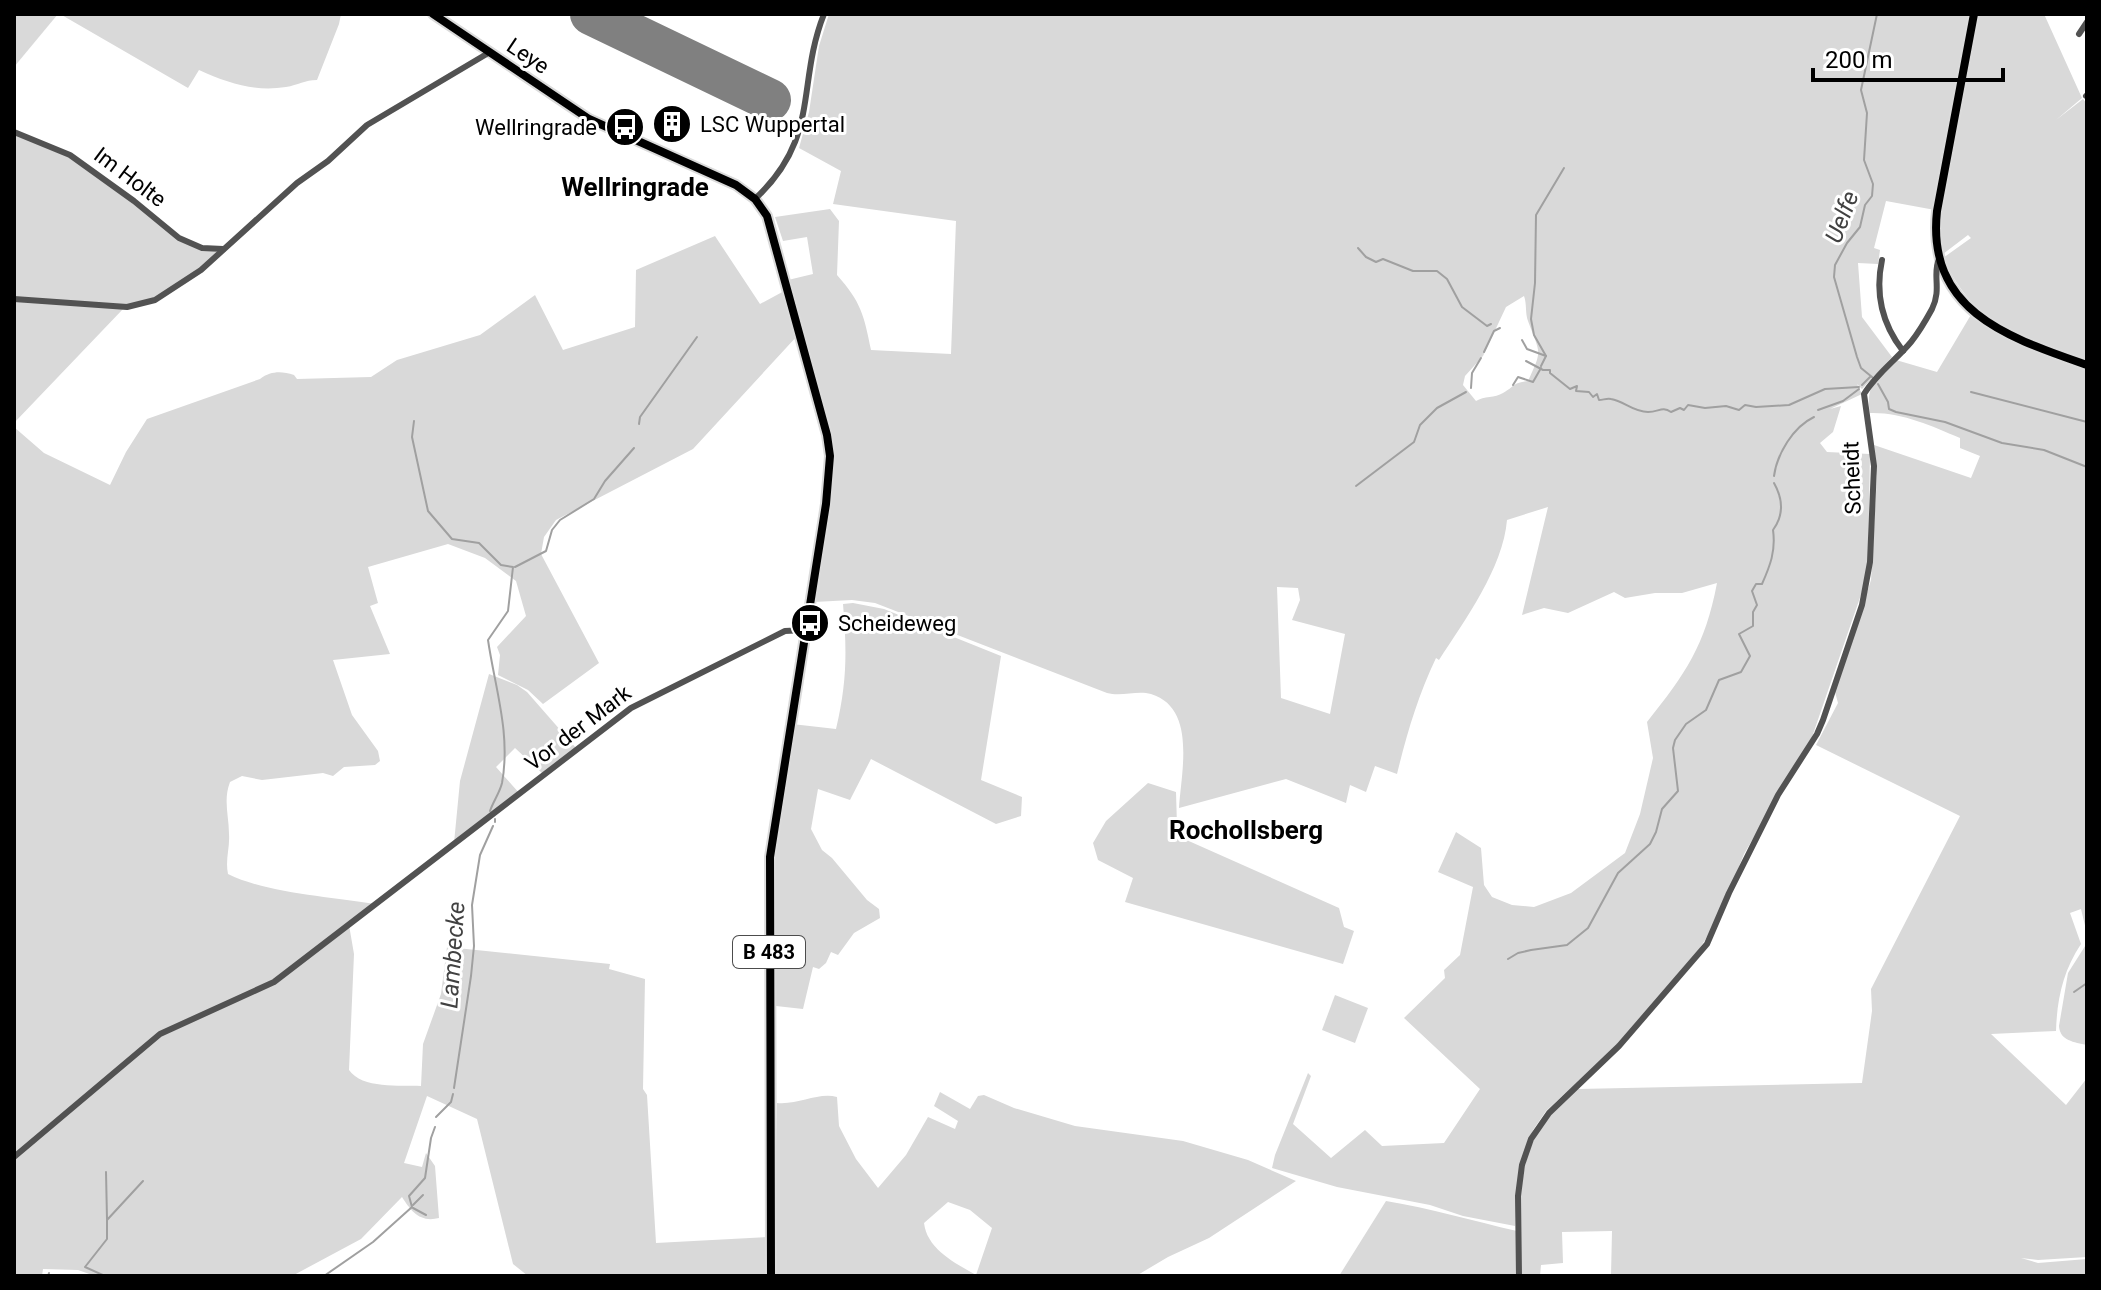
<svg xmlns="http://www.w3.org/2000/svg" width="2101" height="1290" font-family="Roboto,sans-serif">
	<style>
		.green { fill: #d9d9d9; fill-rule: evenodd }
		.lines { fill: none; stroke-linecap: round; stroke-linejoin: round }
		.stream { stroke: #a0a0a0; stroke-width: 2 }
		.runway { stroke: #808080; stroke-width: 42 }
		.major-casing { stroke: #dbdbdb; stroke-width: 12 }
		.minor { stroke: #525252; stroke-width: 6 }
		.major { stroke: #000; stroke-width: 8 }
		.labels { text-anchor: middle; dominant-baseline: central; stroke-width: 6; stroke-linejoin: round; paint-order: stroke }
		.shield { fill: #fff; stroke: #4c4c4c; stroke-width: 2 }
		.shield-label { font-size: 20px; font-weight: bold; fill: #000 }
		.street-label { font-size: 22px; fill: #000; stroke: #fff }
		.poi-label { font-size: 22px; fill: #000; stroke: #fff; text-anchor: start }
		.water-label { font-size: 24px; font-style: italic; fill: #414141; stroke: #fff }
		.quarter-label { font-size: 26px; font-weight: bold; fill: #000; stroke: #fff }
	</style>
	<rect width="100%" height="100%" fill="#fff"/>
	<g class="green">
		<polygon points="14,14 58,14 14,67"/>
		<path d="M60,14H341L339,24L317,80C305,80 298,85 286,87C254,92 228,83 199,70L188,88Z"/>
		<path d="M829,14H1972L1935,210L1886,201L1874,248L1880,250L1878,264L1858,263L1862,317L1892,357L1862,389L1857,384L1862,394L1830,409L1841,406L1833,432L1820,443L1827,452L1870,454L1868,561L1864,586L1812,737L1744,854L1716,923L1694,957L1621,1041L1546,1111L1533,1130L1516,1195L1515,1226L1463,1216L1430,1205L1337,1187L1272,1168L1275,1155L1308,1073L1311,1076L1293,1124L1331,1158L1365,1130L1382,1146L1444,1143L1480,1089L1404,1018L1445,978L1444,970L1460,955L1473,887L1438,872L1456,832L1481,848L1484,885L1492,897L1512,905L1534,907L1571,893L1625,853L1640,814L1653,758L1647,722C1686,673 1705,646 1717,583L1682,593H1655L1625,598L1614,592L1568,613L1544,608L1522,615L1548,507L1507,520C1503,568 1465,620 1439,660L1436,658C1418,696 1407,733 1397,774L1375,766L1366,792L1350,785L1346,803L1286,779L1179,808C1181,773 1197,708 1151,694C1137,690 1122,697 1107,693L875,603L852,600L814,602L831,456L788,280L813,274L807,237L783,241L775,217L830,209L839,221L837,275C861,302 864,315 871,350L951,354L956,221L833,204L841,171L799,148L809,112L819,46ZM1524,296C1527,304 1525,313 1528,321C1540,354 1543,349 1528,381C1510,384 1516,386 1503,393C1495,398 1484,396 1476,401L1463,385L1465,376L1483,356L1506,307ZM1277,587L1298,588L1300,600L1292,620L1345,634L1330,714L1281,698Z"/>
		<path d="M1977,14H2044L2082,98L2056,120L2083,99L2087,104V362C2019,336 1977,329 1943,258L1971,238L1968,235L1943,254L1939,233L1946,178Z"/>
		<polygon points="14,133 69,155 195,247 218,252 209,262 154,299 123,309 14,423"/>
		<path d="M715,236L760,304L786,290L798,335L693,449L556,520L544,537L541,554L599,663L543,704L528,690L498,675L500,655L497,647L526,616L516,581L485,558L448,544L368,567L378,603L370,606L390,654L333,660L352,715L378,751L380,761L375,765L344,767L333,776L323,773L262,780L242,776L230,782C223,800 229,816 229,834C230,848 225,860 228,874C266,893 332,897 375,904L349,925L354,954L349,1070C362,1089 400,1085 421,1086L423,1044L441,994L447,947L610,964L609,969L645,979L643,1089L647,1095L656,1243L768,1237V1276H528L513,1264L477,1119L427,1096L404,1163L422,1167L426,1153L435,1166L439,1218C420,1223 411,1211 402,1197L361,1239L292,1276H95L78,1270L43,1269L42,1276H14V427L44,453L110,485L126,452L147,419L260,379C271,371 281,371 294,375L297,379L371,377L397,360L480,335L535,295L563,350L635,327L636,270Z"/>
		<path d="M1972,313C2005,342 2046,353 2087,367V934L2081,909L2070,913L2081,944C2063,971 2057,999 2056,1031L1991,1034L2066,1105L2087,1078V1257L2038,1260L2021,1258L2038,1263L2087,1259V1276H1611L1612,1231L1562,1232L1563,1263L1541,1265L1540,1276H1521C1521,1200 1509,1139 1578,1089L1862,1083L1872,1011L1871,989L1960,816L1816,745L1838,703L1835,692L1871,580L1877,476L1874,445L1971,478L1980,456L1960,448V438C1932,426 1901,412 1870,413C1865,384 1877,380 1896,360L1937,372Z"/>
		<path d="M853,603L884,609L1001,656L981,780L1022,797L1021,816L996,824L871,759L850,800L818,789L811,829L822,850L832,858L867,900L879,909L880,918L854,933L838,955L831,952L826,963L819,969L813,967L803,1009L776,1006L771,901L773,857L792,724L836,729C847,682 847,652 843,604Z"/>
		<polygon points="489,674 517,685 527,692 576,748 543,774 515,748 496,767 520,794 454,843 460,781"/>
		<polygon points="1148,783 1176,792 1177,826 1191,842 1339,908 1344,927 1354,931 1343,964 1125,902 1133,878 1098,860 1093,843 1106,821"/>
		<path d="M2087,943V1045C2074,1042 2060,1041 2059,1026L2068,973Z"/>
		<polygon points="1335,995 1368,1008 1355,1043 1322,1030"/>
		<path d="M940,1092L970,1109L978,1096L984,1095L1014,1108L1075,1126L1183,1141L1248,1160L1296,1181L1209,1238L1168,1257L1136,1276H777L775,1192L777,1103C799,1105 818,1092 837,1097L839,1126L856,1159L878,1188L906,1155L928,1117L955,1129L958,1121L934,1106ZM948,1202L970,1210L992,1228L976,1275C955,1263 927,1249 924,1223Z"/>
		<path d="M1386,1201C1430,1208 1473,1221 1517,1231L1518,1276H1339Z"/>
	</g>
	<g class="lines">
		<g class="stream">
			<polyline points="1358,248 1366,257 1376,262 1383,259 1413,271 1437,271 1447,279 1462,307 1487,326 1491,324"/>
			<polyline points="1522,340 1527,349 1546,356 1541,366"/>
			<polyline points="1484,352 1494,331 1500,328"/>
			<polyline points="1546,356 1534,335 1531,319 1535,283 1536,215 1564,168"/>
			<path d="M1526,361L1543,370H1550V373L1570,389L1577,386L1576,391L1589,392L1593,397L1597,394L1599,400C1603,400 1607,398 1611,399C1624,401 1633,412 1648,412C1659,412 1662,406 1671,412L1680,408L1684,410L1688,405L1705,408L1726,406L1739,410L1745,405L1756,407L1789,405L1825,389L1859,387"/>
			<polyline points="1872,377 1861,368 1857,357 1834,277 1835,265 1847,243 1860,227 1865,205 1872,196 1873,184 1864,160 1867,113 1861,90 1877,14"/>
			<polyline points="1878,384 1888,402 1889,409 1896,412 1945,422 2002,443 2044,450 2087,467"/>
			<polyline points="1513,385 1518,377 1533,382 1541,368"/>
			<polyline points="1862,385 1870,377"/>
			<polyline points="1471,388 1472,373 1481,358"/>
			<polyline points="1971,392 2087,422"/>
			<polyline points="1818,410 1843,401 1859,389"/>
			<path d="M414,421L412,437L428,511L452,539L479,543L501,565L513,567L508,611L488,640C495,688 511,734 502,783C500,792 493,802 490,811"/>
			<polyline points="639,424 640,417 697,337"/>
			<path d="M1774,476C1777,454 1793,427 1814,417"/>
			<polyline points="1356,486 1414,442 1420,425 1437,408 1466,392"/>
			<polyline points="515,567 546,551 552,530 560,520 594,499 605,481 634,448"/>
			<polyline points="495,822 495,819"/>
			<path d="M1508,959L1518,953L1531,950L1567,945L1588,928L1618,873L1650,844L1656,832L1662,809L1678,791L1673,748L1675,740L1686,724L1706,710L1719,680L1741,672L1750,656L1739,634L1753,626V612L1757,605L1752,591L1756,584H1762C1770,566 1776,551 1773,530C1784,515 1783,499 1774,483"/>
			<polyline points="2074,992 2087,983"/>
			<polyline points="454,1088 471,976 474,946 472,905 480,855 493,826"/>
			<polyline points="436,1117 451,1102 453,1094"/>
			<polyline points="106,1172 107,1219"/>
			<polyline points="413,1205 423,1195"/>
			<polyline points="413,1208 426,1215"/>
			<polyline points="48,1276 49,1273"/>
			<polyline points="105,1276 85,1267 107,1239 107,1220 143,1181"/>
			<polyline points="324,1276 373,1242 412,1207 409,1196 425,1178 431,1138 435,1127"/>
		</g>
		<polyline class="runway" points="591,14 770,100"/>
		<g class="major-casing">
			<g id="major">
				<polyline points="433,14 589,119 736,185 755,199 767,216 827,435 830,456 826,504 770,857 771,1276"/>
				<path d="M1974,14L1937,211C1926,312 2010,338 2087,365"/>
			</g>
		</g>
		<g class="minor">
			<polyline points="2079,34 2087,22"/>
			<polyline points="2086,96 2087,95"/>
			<polyline points="14,132 70,155 134,201 179,238 202,248 223,249"/>
			<path d="M755,199C821,137 796,85 824,14"/>
			<path d="M1882,260C1875,293 1882,324 1903,351"/>
			<polyline points="14,299 127,307 155,300 201,270 297,183 328,161 367,125 490,52"/>
			<polyline points="14,1157 160,1034 274,982 631,708 785,631 805,630"/>
			<path d="M1519,1276L1518,1196L1522,1165L1531,1139L1549,1113L1619,1046L1707,944L1729,893L1778,795L1817,734L1823,720L1862,605L1870,562L1874,466L1864,394C1877,373 1896,360 1911,342C1919,332 1926,320 1932,309C1942,289 1932,274 1939,259"/>
		</g>
		<use href="#major" class="major"/>
	</g>
	<defs>
		<g id="building-disc" transform="scale(2)"><circle r="9.5" fill="#000" stroke="#fff"/><path d="M-4-6H4V6H1V3H-1V6H-4ZM-2.5-4.3h1.7v1.8h-1.7ZM.8-4.3h1.7v1.8H.8ZM-2.5-1h1.7V.8h-1.7ZM.8-1h1.7V.8H.8Z" fill="#fff"/></g>
		<g id="bus-disc" transform="scale(2)"><circle r="9.5" fill="#000" stroke="#fff"/><path d="M-5-6H5V4H4V6H2V4H-2V6H-4V4H-5ZM-3.5-4V0h7V-4ZM-3.5 1.2v1.5H-2V1.2ZM2 1.2v1.5H3.5V1.2Z" fill="#fff"/></g>
	</defs>
	<g fill-rule="evenodd">
		<use href="#building-disc" x="672" y="124"/>
		<use href="#bus-disc" x="625" y="127"/>
		<use href="#bus-disc" x="810" y="623"/>
	</g>
	<g class="labels">
		<rect class="shield" x="733" y="936" width="72" height="32" rx="6"/>
		<g class="shield-label">
			<text x="769" y="952">B 483</text>
		</g>
		<g class="street-label">
			<text transform="translate(528 56) rotate(34)">Leye</text>
			<text transform="translate(130 177) rotate(37)">Im Holte</text>
			<text transform="translate(1852 478) rotate(-92)">Scheidt</text>
			<text transform="translate(578 728) rotate(-37)">Vor der Mark</text>
		</g>
		<g class="poi-label">
			<text x="700" y="124">LSC Wuppertal</text>
			<text x="597" y="127" text-anchor="end">Wellringrade</text>
			<text x="838" y="623">Scheideweg</text>
		</g>
		<g class="water-label">
			<text transform="translate(1842 217) rotate(-69)">Uelfe</text>
			<text transform="translate(453 955) rotate(-86)">Lambecke</text>
		</g>
		<g class="quarter-label">
			<text x="635" y="187">Wellringrade</text>
			<text x="1246" y="830">Rochollsberg</text>
		</g>
	</g>
	<rect width="2101" height="1290" fill="none" stroke="#000000" stroke-width="32"/>
	<path d="M1813 68v12h190v-12" fill="none" stroke="#000000" stroke-width="4"/>
	<text x="1825" y="68" font-size="24" fill="#000000" stroke="#ffffff" stroke-width="6" paint-order="stroke">200 m</text>
</svg>
